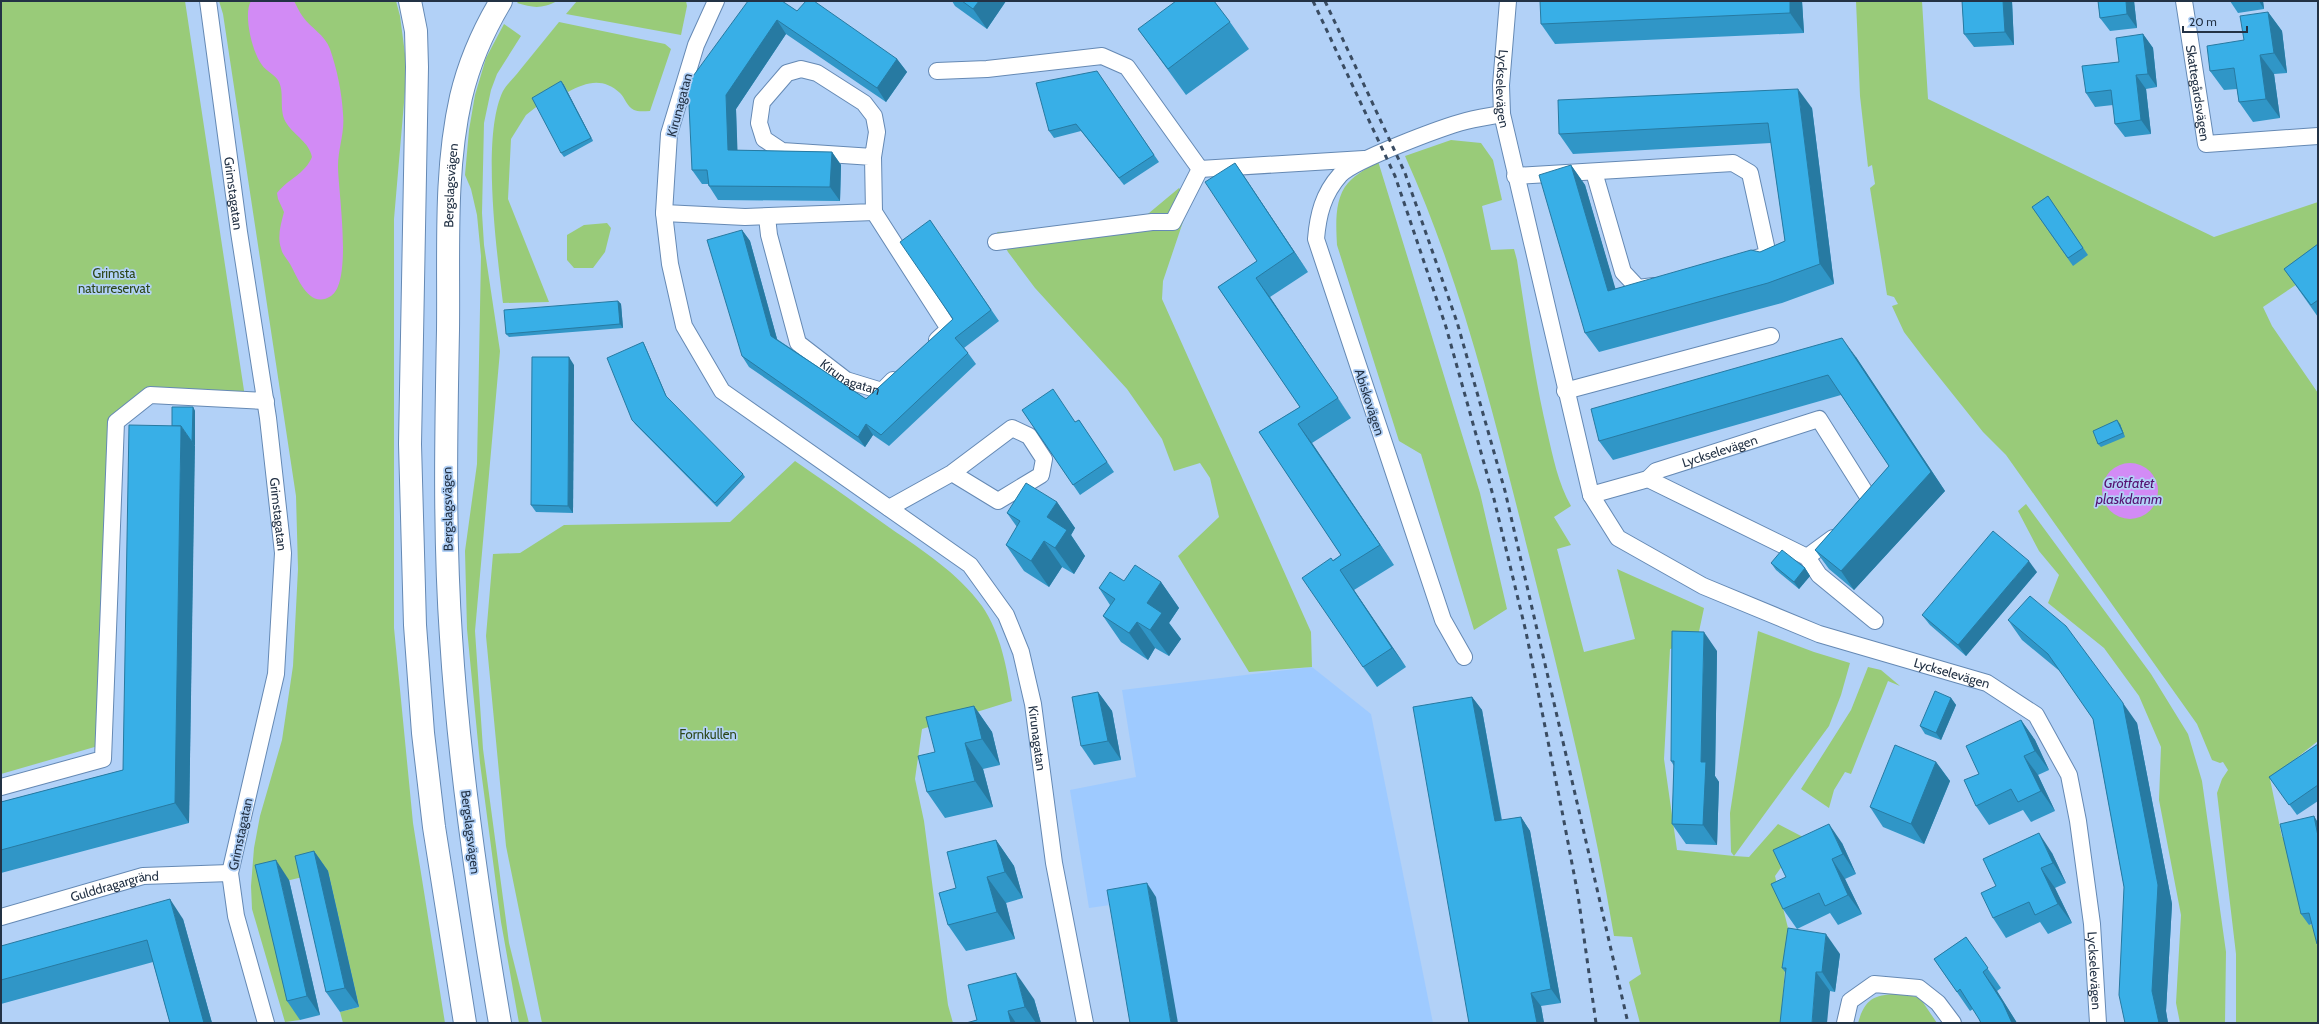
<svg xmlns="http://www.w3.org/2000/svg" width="2319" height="1024" font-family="Cabin,sans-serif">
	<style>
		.built { fill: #9ecaff }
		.green { fill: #99cb79 }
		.water { fill: #d28bf5 }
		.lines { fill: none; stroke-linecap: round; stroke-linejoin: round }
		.street-casing { stroke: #6589b4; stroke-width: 18 }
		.secondary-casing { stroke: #6589b4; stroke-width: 24 }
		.street { stroke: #fff; stroke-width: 16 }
		.secondary { stroke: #fff; stroke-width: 22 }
		.rail { stroke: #3a4c62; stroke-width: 3; stroke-dasharray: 5 5; stroke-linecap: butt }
		.wall { fill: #3096c7 }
		.shaded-wall { fill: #277aa2 }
		.building { fill: #38afe7; stroke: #277aa2 }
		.labels { text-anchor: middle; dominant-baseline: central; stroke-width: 3.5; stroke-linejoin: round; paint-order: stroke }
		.street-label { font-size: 13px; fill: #233245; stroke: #b2d1f7 }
		.park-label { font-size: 13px; fill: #2c4618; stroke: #b2d1f7 }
		.water-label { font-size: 14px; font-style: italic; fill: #551070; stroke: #b2d1f7 }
	</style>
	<rect width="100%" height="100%" fill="#b2d1f7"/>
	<polygon class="built" points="1312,667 1371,714 1433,1023 1178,1023 1117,904 1089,908 1070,790 1136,777 1122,690"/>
	<g class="green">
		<polygon points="1,1 185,1 245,397 141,395 117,414 98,746 1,774"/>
		<polygon points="219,1 396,1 400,16 405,54 405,91 394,219 394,628 413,823 445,1023 343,1023 340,1012 359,1007 328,871 269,885 300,1020 285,1022 252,909 251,886 254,848 260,816 282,740 293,666 298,569 296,496 223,14"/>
		<path d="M519,1H557C542,9 533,8 517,3Z"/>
		<polygon points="577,1 686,1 687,6 681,35 566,14"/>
		<polygon points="1856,1 1922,1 1928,99 2214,237 2318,202 2318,270 2263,307 2272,326 2318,393 2318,741 2270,779 2282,837 2289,838 2309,925 2316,924 2318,930 2318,1023 2236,1023 2236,954 2217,793 2222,779 2228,770 2223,762 2220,763 2212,760 2197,724 2006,455 1983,432 1923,357 1904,332 1892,306 1898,304 1894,297 1887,295 1870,188 1875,184 1872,165 1868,167 1860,96"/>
		<path d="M559,22L665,44L671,49L650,111C645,111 638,112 634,110C627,107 625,98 620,93C603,77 586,82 568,92L564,85L526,115L511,139L508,199L549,302L503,303C497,253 481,136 503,91C507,84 515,77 520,70C533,54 546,38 559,22Z"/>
		<polygon points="504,24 521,36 497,74 491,90 484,123 482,213 484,245 500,351 475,631 483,749 509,943 529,1023 519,1023 501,922 480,763 467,629 465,551 477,464 481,256 477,215 471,189 465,175 469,130 475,95 486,58"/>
		<path d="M1451,140L1481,143L1493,160L1502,200L1482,206L1491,250L1514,249L1517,260C1526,317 1534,375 1547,431C1553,457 1558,483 1571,506L1554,517L1571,545L1557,549L1584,652L1635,639L1617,569L1704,608L1697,641L1670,649L1664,759L1677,850L1734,856L1731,852L1730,813L1758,631L1814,652L1850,663L1841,695L1829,726L1734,856L1749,857L1778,824L1803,837L1775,876L1788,928L1781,1023H1640L1629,982L1641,974L1632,937L1614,936C1592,806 1560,678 1528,551C1494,417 1462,282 1405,156Z"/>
		<path d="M1378,161L1480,493L1507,609L1474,630L1421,454L1399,441L1337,245C1336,225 1334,199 1348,183C1356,174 1369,167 1378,161Z"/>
		<polygon points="1179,188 1190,201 1163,281 1162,299 1311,632 1312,667 1249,672 1178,556 1219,517 1210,478 1200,463 1174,471 1162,439 1127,389 1035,288 1008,252 997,232 1064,230 1143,218"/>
		<polygon points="607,223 611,228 605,252 593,268 574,268 567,260 567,235 584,225"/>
		<path d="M795,461C827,483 858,505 890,528C922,550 958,573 982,606C1001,634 1007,668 1012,701L922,729L915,779L924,821L948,1005L953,1023H542L506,846L486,636L493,554L520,553L564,525L730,522Z"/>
		<polygon points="2026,504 2151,674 2188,734 2202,781 2226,952 2225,1023 2180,1023 2176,1003 2181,915 2159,800 2161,747 2139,696 2104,648 2048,603 2059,575 2039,551 2018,511"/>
		<polygon points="1868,667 1881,670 1900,686 1888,681 1851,774 1845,772 1834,790 1829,808 1801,789 1851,710"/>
		<path d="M1900,993L1920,998L1937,1023H1858C1866,996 1875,996 1900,993Z"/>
	</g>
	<g class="water">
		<path d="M251,1H294C297,6 299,12 303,17C311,28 325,35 330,49C337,69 342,93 343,114C345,133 338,148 338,166C338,190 353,282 331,296C309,310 298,278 290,264C287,259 282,254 281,248C277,236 281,224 284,212L278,199L277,193C288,179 305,174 312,157C309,142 295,136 287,124C278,111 285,95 279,82C276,75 266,71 262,65C252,52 243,14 251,1Z"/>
		<circle cx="2130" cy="491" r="28"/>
	</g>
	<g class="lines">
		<g class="street-casing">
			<g id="street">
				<path id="s1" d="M208,1L239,232L268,418L283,553L276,674L230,873L236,916L266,1023"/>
				<path id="s2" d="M716,1L696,45L669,134L664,213L670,264L684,326L722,391L970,565L1006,615L1021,652L1033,704L1054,863L1085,1023"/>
				<path id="s3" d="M1508,1L1501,85L1502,114L1591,495L1618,538L1703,586L1819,634L1987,683L2036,715L2069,775L2078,821L2092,924L2098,1023"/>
				<path id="s4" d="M2184,1L2206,144L2318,136"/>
				<polyline points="937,71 987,69 1102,56 1127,67 1200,169 1173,222 1152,222 996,242"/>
				<polyline points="1200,169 1364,159"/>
				<polyline points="1594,172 1623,272 1638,288 1654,286"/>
				<polyline points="1515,176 1733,163 1750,173 1768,255 1753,259"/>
				<polyline points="874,212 949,329 937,340"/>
				<polyline points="664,213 745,217 874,212 873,157 877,132 874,116 864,103 817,73 801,69 787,73 762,102 759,123 764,139 782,151 873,157"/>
				<path id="s5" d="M767,217L769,235L798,343L846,380L882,391L893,380"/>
				<polyline points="1565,391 1771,336"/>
				<path id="s6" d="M1648,479L1656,471L1819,419L1870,500L1862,510"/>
				<polyline points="1591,495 1648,479 1807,557 1833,538"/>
				<polyline points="889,508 952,473 1012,428 1029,436 1044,459 1041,475 998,501 952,473"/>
				<polyline points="1807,557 1819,575 1875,621"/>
				<path d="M1464,657L1443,620L1316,239C1318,215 1323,194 1340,175C1354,160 1443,127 1466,121C1478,118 1490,116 1502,114"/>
				<polyline points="1,787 103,759 116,422 150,395 266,401"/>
				<path id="s7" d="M1,917L143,876L230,873"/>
				<polyline points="1845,1023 1850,1001 1874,984 1919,988 1938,1003 1953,1023"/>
			</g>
		</g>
		<g class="secondary-casing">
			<g id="secondary">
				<polyline points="410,1 416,31 417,67 410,444 415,625 423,733 434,827 465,1023"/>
				<path id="s8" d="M500,1023C478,895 459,766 451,637C444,535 446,432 448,330C449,253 444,172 461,97C469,63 483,31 501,1"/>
			</g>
		</g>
		<use href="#street" class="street"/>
		<use href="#secondary" class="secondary"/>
		<g class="rail">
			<polyline points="1313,1 1395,176 1446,327 1494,499 1526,632 1562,811 1578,895 1596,1023"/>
			<polyline points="1325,1 1405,173 1457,322 1505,491 1628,1023"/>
		</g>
	</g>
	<g class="wall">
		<polygon points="748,1 797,11 897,59 907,72 886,102 786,34 736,109 737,150 832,152 841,165 840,201 718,200 709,186 708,184 702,184 692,170"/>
		<polygon points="952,1 1006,1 987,29 955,6"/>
		<polygon points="1802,1 1804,33 1555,44 1541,24"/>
		<polygon points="1962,1 2013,1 2012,1 2014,45 1974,47 1964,34"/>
		<polygon points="2098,1 2134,1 2137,28 2110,31 2100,18"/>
		<polygon points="2230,1 2263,1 2264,9 2238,13"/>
		<polygon points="2268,12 2282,31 2287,73 2274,74 2280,118 2253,122 2239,102 2237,89 2224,90 2210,71 2244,40"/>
		<polygon points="1230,22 1249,49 1186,95 1157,55 1138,29"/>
		<polygon points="2143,34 2153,48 2157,87 2146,89 2151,134 2125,137 2115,124 2113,105 2095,107 2086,93 2119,62"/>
		<polygon points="1097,71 1159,162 1124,185 1081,131 1054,138 1049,131"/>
		<polygon points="561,81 564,85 593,141 564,157 561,153"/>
		<polygon points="1812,108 1834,284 1782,303 1599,352 1585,333 1571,165 1585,185 1615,289 1760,252 1785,241 1771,143 1573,154 1559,134"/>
		<polygon points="1235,163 1248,182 1308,272 1270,297 1351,418 1312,443 1394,565 1354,590 1406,667 1377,687 1363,667 1333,560 1341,555 1259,432 1300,407 1218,287 1257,261"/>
		<polygon points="2048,196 2088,255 2073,266 2032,207"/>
		<polygon points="930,220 999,321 964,348 968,353 976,364 889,446 873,435 865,447 749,367 742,356 742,230 750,241 777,339 866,399 953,319"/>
		<polygon points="2318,244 2318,317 2284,269"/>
		<polygon points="618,301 621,304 623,328 509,337 506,334"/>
		<polygon points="643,342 645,346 667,398 743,474 745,477 717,507 635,424 632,420"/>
		<polygon points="1856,357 1945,491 1854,590 1829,569 1815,550 1889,466 1841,395 1613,460 1599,441"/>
		<polygon points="574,365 573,513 536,512 531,505"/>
		<polygon points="193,407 195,411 189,823 1,873 1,802 123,770"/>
		<polygon points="1022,410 1076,422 1079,420 1114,472 1080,495"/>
		<polygon points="2120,424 2125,437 2101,447 2098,444"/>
		<polygon points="1057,502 1075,528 1071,535 1085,556 1074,574 1062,567 1049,587 1024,571 1006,545 1017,527 1007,513"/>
		<polygon points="1771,563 1805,568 1810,576 1799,589 1776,570"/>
		<polygon points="2037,572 1966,656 1930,625 1922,615"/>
		<polygon points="1124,581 1161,582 1179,608 1169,623 1181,639 1169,656 1155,648 1148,660 1121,642 1103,616 1110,605 1099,588"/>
		<polygon points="2008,620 2137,723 2172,904 2166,1011 2168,1023 2125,1023 2124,887 2093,719 2062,673 2022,640"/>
		<polygon points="1717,651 1715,776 1719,782 1717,845 1686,844 1672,824 1674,766 1671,761"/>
		<polygon points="1098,692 1112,711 1121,760 1094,765 1081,746"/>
		<polygon points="1472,697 1482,710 1502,820 1521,817 1530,831 1561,1003 1541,1006 1544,1023 1469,1023"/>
		<polygon points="1951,698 1956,705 1941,740 1925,734 1920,726"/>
		<polygon points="974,706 992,732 1000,765 983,769 993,807 945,818 927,792 935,752"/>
		<polygon points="2021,720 2035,740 2049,770 2038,775 2055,811 2031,822 2023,810 1989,825 1976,806 1979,774"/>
		<polygon points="2318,744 2318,801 2297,815 2269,777"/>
		<polygon points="1936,762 1950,781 1924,844 1883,827 1870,807"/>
		<polygon points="2314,816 2318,823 2318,945 2312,924 2309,925 2301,914"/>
		<polygon points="996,840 1014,866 1023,898 1006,903 1015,939 966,951 948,925 956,888"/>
		<polygon points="1842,843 1856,874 1845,879 1862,914 1838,925 1830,913 1797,929 1783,909 1786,877"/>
		<polygon points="314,851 328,871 359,1007 340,1012 326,992"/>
		<polygon points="2052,853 2066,883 2055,888 2072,923 2048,934 2040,922 2006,938 1993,918 1996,886"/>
		<polygon points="289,880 320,1015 300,1020 287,1001"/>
		<polygon points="183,919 212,1023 170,1023 153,962 1,1004 1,946"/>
		<polygon points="1966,937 2001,988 1997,991 2017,1023 1981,1023 1979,1019 1973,1009 1970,1011 1934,959"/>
		<polygon points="1840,954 1835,992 1830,991 1785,972 1782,968"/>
		<polygon points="1034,999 1041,1023 966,1023 977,1020"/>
	</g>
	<g class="shaded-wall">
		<polygon points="979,1 1006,1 987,29 973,9"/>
		<polygon points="1790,1 1802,1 1804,33 1790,13"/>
		<polygon points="2003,1 2012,1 2014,45 2005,32"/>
		<polygon points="2126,1 2134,1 2137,28 2127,14"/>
		<polygon points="2259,1 2263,1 2264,9"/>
		<polygon points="2268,12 2282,31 2287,73 2274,53"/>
		<polygon points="777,20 786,34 736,109 738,164 728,150 726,95"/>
		<polygon points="2143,34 2153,48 2157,87 2148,74"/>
		<polygon points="2260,55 2274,74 2280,118 2266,99"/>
		<polygon points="897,59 907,72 886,102 877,88"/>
		<polygon points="2136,75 2146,89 2151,134 2141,120"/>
		<polygon points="561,81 564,85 593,141 591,138"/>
		<polygon points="1798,89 1812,108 1834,284 1820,264"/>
		<polygon points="832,152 841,165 840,201 830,187"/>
		<polygon points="1235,163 1248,182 1308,272 1294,252"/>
		<polygon points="1571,165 1585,185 1622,311 1608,291"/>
		<polygon points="742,230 750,241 779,346 771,336"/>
		<polygon points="1256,278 1270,297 1351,418 1338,398"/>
		<polygon points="618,301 621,304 623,328 620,324"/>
		<polygon points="1842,338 1856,357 1945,491 1854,590 1841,571 1931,472"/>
		<polygon points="643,342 645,346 668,400 666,396"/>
		<polygon points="569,357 574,365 573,513 568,506"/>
		<polygon points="193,407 195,411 195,446 192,442"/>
		<polygon points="2117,420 2120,424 2125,437 2123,433"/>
		<polygon points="866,424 873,435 865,447 858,437"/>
		<polygon points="1298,424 1312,443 1394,565 1380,545"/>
		<polygon points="181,426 195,446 189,823 175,803"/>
		<polygon points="1057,502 1075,528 1071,535 1085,556 1074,574 1055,548 1047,517"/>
		<polygon points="1044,541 1062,567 1049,587 1031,561"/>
		<polygon points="1331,558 1354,590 1406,667 1392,648"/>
		<polygon points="2029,561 2037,572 1966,656 1958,645"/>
		<polygon points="1805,568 1810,576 1799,589 1794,582"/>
		<polygon points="1161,582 1179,608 1169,623 1181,639 1169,656 1150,630 1147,603"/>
		<polygon points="1137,622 1155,648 1148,660 1129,633"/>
		<polygon points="1704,632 1717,651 1715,776 1719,782 1717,845 1703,825 1701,762"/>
		<polygon points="1098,692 1112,711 1121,760 1108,741"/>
		<polygon points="1472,697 1482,710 1504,835 1495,821"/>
		<polygon points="1951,698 1956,705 1941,740 1936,733"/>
		<polygon points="2123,703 2137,723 2172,904 2166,1011 2168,1023 2159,1023 2152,991"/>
		<polygon points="974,706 992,732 1000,765 982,739"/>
		<polygon points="2021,720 2035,740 2049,770 2035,751"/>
		<polygon points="965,743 983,769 993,807 975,781"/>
		<polygon points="2024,756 2038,775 2055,811 2041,791"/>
		<polygon points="1936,762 1950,781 1924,844 1911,824"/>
		<polygon points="2314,816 2318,823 2318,836"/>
		<polygon points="1521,817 1530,831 1561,1003 1551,989"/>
		<polygon points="1829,824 1842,843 1856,874 1843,854"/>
		<polygon points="2039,833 2052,853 2066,883 2053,863"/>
		<polygon points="996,840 1014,866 1023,898 1005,872"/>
		<polygon points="314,851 328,871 359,1007 345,988"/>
		<polygon points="1832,859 1845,879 1862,914 1848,895"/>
		<polygon points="276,860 289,880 320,1015 307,996"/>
		<polygon points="2041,868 2055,888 2072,923 2058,904"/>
		<polygon points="987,877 1006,903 1015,939 997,912"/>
		<polygon points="1147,883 1156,897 1178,1023 1171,1023"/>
		<polygon points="170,899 183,919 212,1023 204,1023"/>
		<polygon points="1826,934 1840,954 1835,992 1822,972"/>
		<polygon points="1816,972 1830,991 1827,1023 1812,1023"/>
		<polygon points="1983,972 1997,991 2017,1023 2012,1023"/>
		<polygon points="1016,973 1034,999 1041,1023 1036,1023 1025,1007"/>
		<polygon points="1531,993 1541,1006 1544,1023 1537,1023"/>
		<polygon points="1008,1011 1016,1023 1011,1023"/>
	</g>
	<g class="building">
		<polygon points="748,1 782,1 797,11 806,1 814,1 897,59 877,88 777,20 726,95 728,150 832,152 830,187 709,186 707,170 692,170 688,83"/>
		<polygon points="962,1 979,1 973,9"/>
		<polygon points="1176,1 1214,1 1230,22 1168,69 1138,29"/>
		<polygon points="1540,1 1790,1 1790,13 1541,24"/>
		<polygon points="1962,1 2003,1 2005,32 1964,34"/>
		<polygon points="2098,1 2126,1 2127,14 2100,18"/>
		<polygon points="2268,12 2274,53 2260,55 2266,99 2239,102 2234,68 2210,71 2207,46 2244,40 2240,16"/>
		<polygon points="2143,34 2148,74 2136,75 2141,120 2115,124 2111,90 2086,93 2082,66 2119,62 2116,38"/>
		<polygon points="1097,71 1154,155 1119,178 1076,124 1049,131 1036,83"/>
		<polygon points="561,81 591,138 561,153 532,98"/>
		<polygon points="1798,89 1820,264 1768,283 1585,333 1539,175 1571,165 1608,291 1751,250 1760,252 1785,241 1768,123 1559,134 1558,100"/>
		<polygon points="1235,163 1294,252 1256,278 1338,398 1298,424 1380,545 1340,570 1392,648 1363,667 1302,578 1331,558 1333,561 1341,555 1259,432 1300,407 1218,287 1257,261 1205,182"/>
		<polygon points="2048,196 2083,248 2068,258 2032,207"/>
		<polygon points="930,220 991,310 955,338 968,353 881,435 866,424 858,437 742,356 707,240 742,230 771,336 866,399 953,319 900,242"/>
		<polygon points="2318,244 2318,300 2311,305 2284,269"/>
		<polygon points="618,301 620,324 506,334 504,310"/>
		<polygon points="1842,338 1931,472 1841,571 1815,550 1889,466 1828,375 1599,441 1591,409"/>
		<polygon points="643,342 666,396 743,474 715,503 632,420 607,358"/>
		<polygon points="532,357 569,357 568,506 531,505"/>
		<polygon points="1053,389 1075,422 1079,420 1107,462 1073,485 1022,410"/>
		<polygon points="172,407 193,407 192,442 181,426 172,426"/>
		<polygon points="2117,420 2123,433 2098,444 2093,431"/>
		<polygon points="129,425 181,426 175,803 1,850 1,802 123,770"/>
		<polygon points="1026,483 1057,502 1047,517 1067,530 1055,548 1044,541 1031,561 1006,545 1020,521 1007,513"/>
		<polygon points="1993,531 2029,561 1958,645 1922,615"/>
		<polygon points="1782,550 1805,568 1794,582 1771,563"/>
		<polygon points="1135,565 1161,582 1147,603 1162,613 1150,630 1137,622 1129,633 1103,616 1115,599 1099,588 1110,572 1124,581"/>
		<polygon points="2030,596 2066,626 2123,703 2158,885 2152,991 2159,1023 2125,1023 2119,995 2124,887 2093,719 2048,654 2008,620"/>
		<polygon points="1672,631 1704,632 1701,762 1706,762 1703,825 1672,824 1674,761 1671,761"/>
		<polygon points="1935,691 1951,698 1936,733 1920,726"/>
		<polygon points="1098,692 1108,741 1081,746 1072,697"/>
		<polygon points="1472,697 1495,821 1521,817 1551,989 1531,993 1537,1023 1469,1023 1413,707"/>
		<polygon points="974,706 982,739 965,743 975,781 927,792 918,756 935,752 926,717"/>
		<polygon points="2021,720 2035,751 2024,756 2041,791 2018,802 2011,789 1976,806 1964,780 1979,774 1966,746"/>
		<polygon points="2318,744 2318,785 2289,805 2269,777"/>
		<polygon points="1895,745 1936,762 1911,824 1870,807"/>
		<polygon points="2314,816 2318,836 2318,944 2317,944 2309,913 2301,914 2280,824"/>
		<polygon points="1829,824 1843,854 1832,859 1848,895 1825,906 1819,893 1783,909 1771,884 1786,877 1773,850"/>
		<polygon points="2039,833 2053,863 2041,868 2058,904 2035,915 2029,902 1993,918 1981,893 1996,886 1983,859"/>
		<polygon points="996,840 1005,872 987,877 997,912 948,925 939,893 956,888 947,852"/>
		<polygon points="314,851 345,988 326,992 295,856"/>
		<polygon points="276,860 307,996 287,1001 255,865"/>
		<polygon points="1147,883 1171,1023 1130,1023 1107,890"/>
		<polygon points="170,899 204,1023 170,1023 147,940 1,980 1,946"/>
		<polygon points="1788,928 1826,934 1822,972 1816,972 1812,1023 1780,1023 1786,968 1782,968"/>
		<polygon points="1966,937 1988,968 1983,972 2003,1003 2012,1023 1981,1023 1979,1019 1960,989 1957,992 1934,959"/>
		<polygon points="1016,973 1025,1007 1008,1011 1011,1023 966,1023 977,1020 968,985"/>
	</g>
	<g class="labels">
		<g class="street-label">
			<text stroke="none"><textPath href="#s3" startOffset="88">Lyckselevägen</textPath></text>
			<text stroke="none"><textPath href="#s4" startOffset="93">Skattegårdsvägen</textPath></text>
			<text transform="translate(679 105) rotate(-75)">Kirunagatan</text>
			<text stroke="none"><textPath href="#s8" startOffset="841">Bergslagsvägen</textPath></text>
			<text stroke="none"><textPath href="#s1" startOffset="194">Grimstagatan</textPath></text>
			<text stroke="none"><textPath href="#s5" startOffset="193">Kirunagatan</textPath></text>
			<text transform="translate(1370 402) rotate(72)">Abiskovägen</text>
			<text stroke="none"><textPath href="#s6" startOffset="78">Lyckselevägen</textPath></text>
			<text transform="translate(447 509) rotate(-91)">Bergslagsvägen</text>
			<text stroke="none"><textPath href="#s1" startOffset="518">Grimstagatan</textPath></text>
			<text stroke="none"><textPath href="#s3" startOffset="917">Lyckselevägen</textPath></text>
			<text stroke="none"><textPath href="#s2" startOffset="903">Kirunagatan</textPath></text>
			<text transform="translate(471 832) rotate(83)">Bergslagsvägen</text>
			<text transform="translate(240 834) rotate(-78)">Grimstagatan</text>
			<text stroke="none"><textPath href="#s7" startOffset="118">Gulddragargränd</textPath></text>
			<text stroke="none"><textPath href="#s3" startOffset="1278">Lyckselevägen</textPath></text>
		</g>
		<g class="park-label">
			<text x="114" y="273">Grimsta<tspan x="114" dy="15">naturreservat</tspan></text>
			<text x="708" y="734">Fornkullen</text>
		</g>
		<g class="water-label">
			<text x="2129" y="483">Grötfatet<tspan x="2129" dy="16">plaskdamm</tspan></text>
		</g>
	</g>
	<rect width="2319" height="1024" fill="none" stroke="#233245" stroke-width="4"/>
	<path d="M2183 26v6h64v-6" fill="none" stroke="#233245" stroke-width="2"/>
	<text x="2189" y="26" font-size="12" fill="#233245" stroke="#b2d1f7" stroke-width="3" paint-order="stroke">20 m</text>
</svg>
